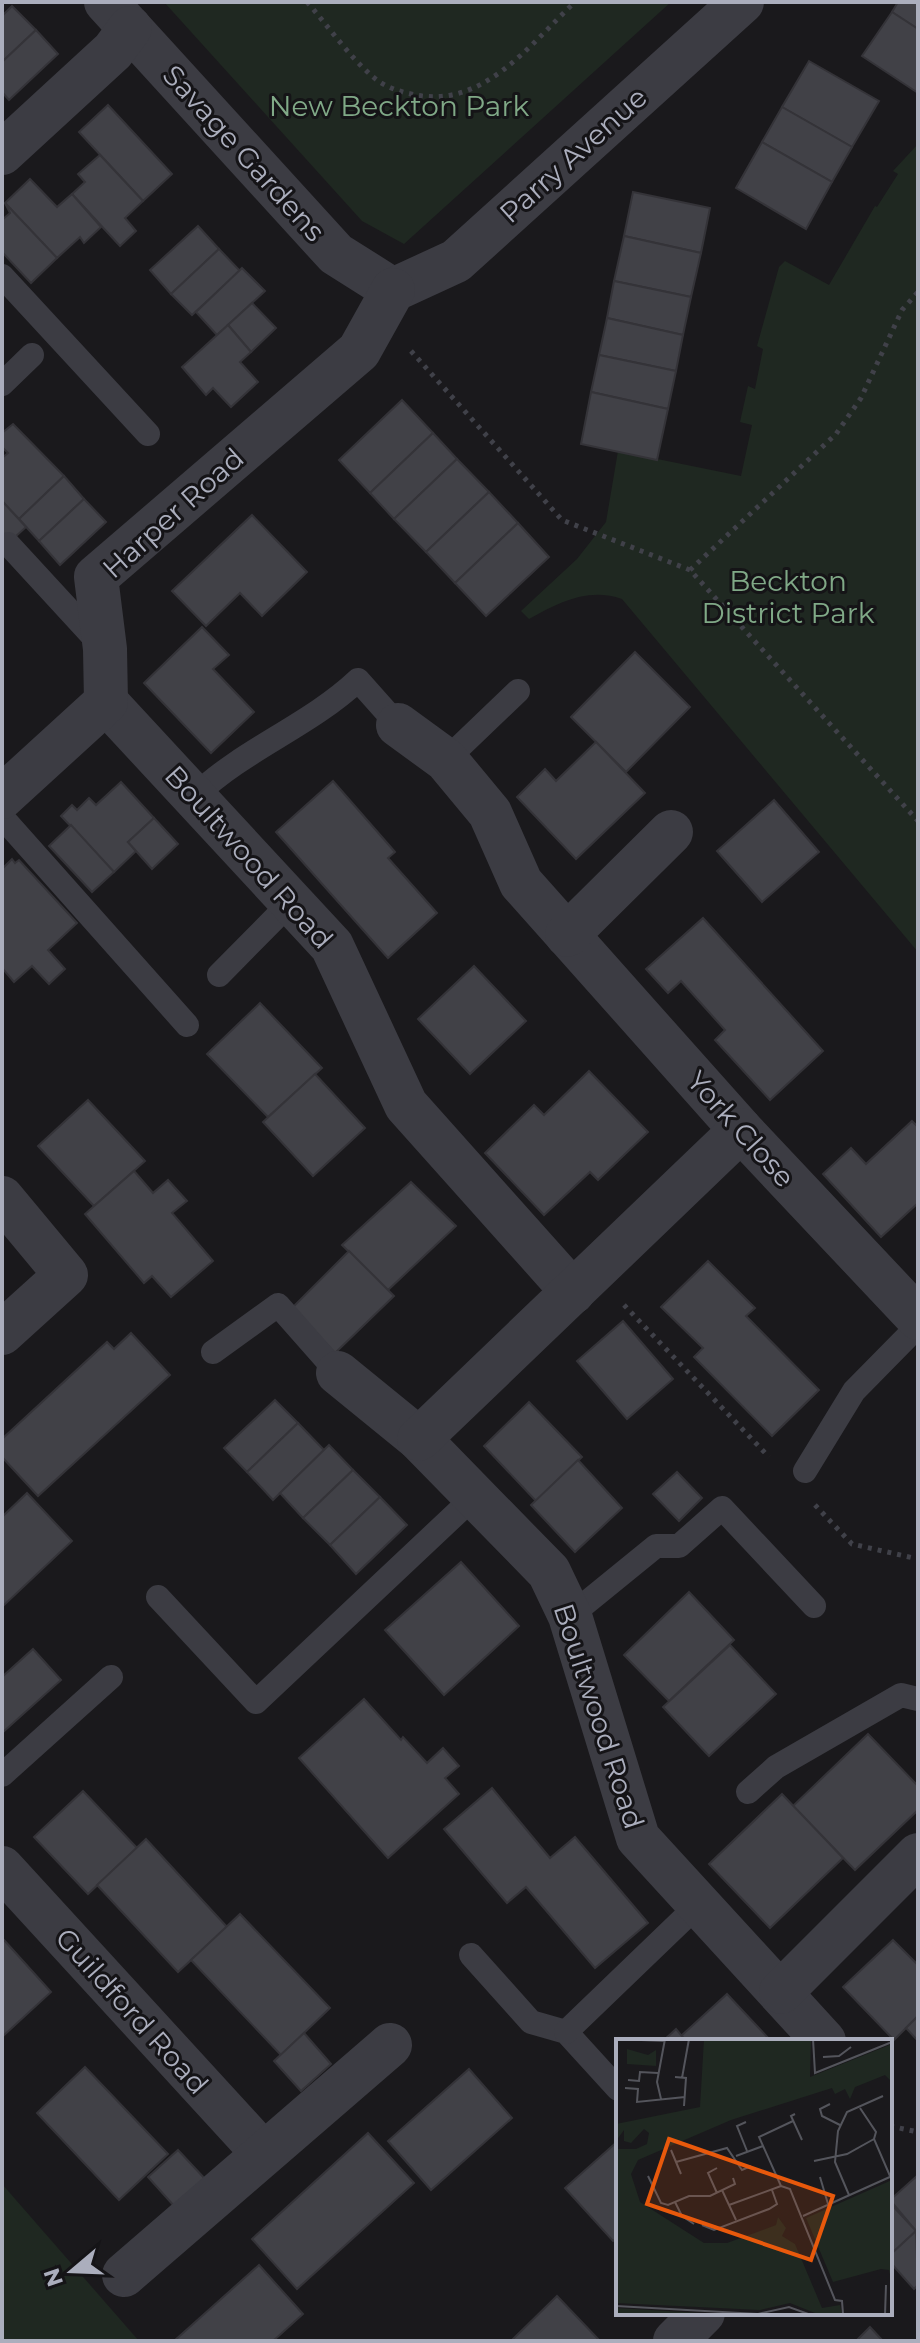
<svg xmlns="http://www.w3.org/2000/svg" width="920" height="2343" font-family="Montserrat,sans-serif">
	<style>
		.green { fill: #1f2821 }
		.building { fill: #414147; stroke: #343338; stroke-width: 2 }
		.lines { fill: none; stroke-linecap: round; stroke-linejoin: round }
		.path { stroke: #404149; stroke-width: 5; stroke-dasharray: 4 6; stroke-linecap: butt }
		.lane { stroke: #3c3c43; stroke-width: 24 }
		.street { stroke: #3c3c43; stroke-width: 44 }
		.labels { text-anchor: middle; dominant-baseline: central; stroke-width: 6; stroke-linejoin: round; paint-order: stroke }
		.park-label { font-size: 28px; fill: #80a987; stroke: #151417 }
		.street-label { font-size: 28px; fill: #abaebd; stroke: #151417 }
		.inset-road { fill: none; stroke: #54555c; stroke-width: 2 }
		.view { fill: #e8590c; fill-opacity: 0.15; stroke: #e8590c; stroke-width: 4 }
		.inset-edge { fill: none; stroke: #abaebd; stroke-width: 4 }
	</style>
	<rect width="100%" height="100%" fill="#1a191c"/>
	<g class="green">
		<polygon points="164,2 671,2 404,244 362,221"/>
		<path d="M918,144V952L622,599C588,587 558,603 529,619L521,611L577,559L606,522L618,451L741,476L752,425L740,422L748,386L755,389L763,349L757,346L779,267L785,261L829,285L875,206L877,207L898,174L893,171Z"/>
		<polygon points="2,2184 139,2341 2,2341"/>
	</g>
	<g class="building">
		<polygon points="898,2 918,2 918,29 892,12"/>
		<polygon points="12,6 36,30 2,62 2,16"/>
		<polygon points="892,12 918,29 918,93 862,56"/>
		<polygon points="36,30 58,54 9,100 2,92 2,62"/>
		<polygon points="809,61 879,101 852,147 782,107"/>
		<polygon points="108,105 172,174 143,201 79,132"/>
		<polygon points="782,107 852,147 832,182 762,142"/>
		<polygon points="762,142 832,182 806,229 736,188"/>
		<polygon points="100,155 143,201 125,218 136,231 120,246 72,194 85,182 78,174"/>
		<polygon points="30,179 57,207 72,194 101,227 84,243 80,237 57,258 5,203"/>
		<polygon points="633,192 710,208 701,253 624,236"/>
		<polygon points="5,203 57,258 31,283 2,252 2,220 10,213"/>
		<polygon points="198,226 219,249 171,294 150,270"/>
		<polygon points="624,236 701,253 691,297 614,281"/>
		<polygon points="219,249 240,271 192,315 171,294"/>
		<polygon points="242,268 265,291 217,335 196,312"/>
		<polygon points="614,281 691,297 683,335 607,318"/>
		<polygon points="252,303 276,328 251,352 228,325"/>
		<polygon points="607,318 683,335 676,371 599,355"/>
		<polygon points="228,325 251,352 240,362 258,382 231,407 213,388 206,395 182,367"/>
		<polygon points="599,355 676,371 668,409 591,392"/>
		<polygon points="591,392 668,409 657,460 581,444"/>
		<polygon points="402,400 433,433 370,493 339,460"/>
		<polygon points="13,424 64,476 19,519 2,501 2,458 8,453 2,447 2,433"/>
		<polygon points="433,433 457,459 394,519 370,493"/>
		<polygon points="457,459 489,492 426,552 394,519"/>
		<polygon points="64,476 84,499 39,541 19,519"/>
		<polygon points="489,492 518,523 455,583 426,552"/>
		<polygon points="84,499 106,522 60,565 39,541"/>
		<polygon points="2,501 26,527 2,549"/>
		<polygon points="252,515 307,572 262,616 240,593 206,626 172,591"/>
		<polygon points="518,523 549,557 486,616 455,583"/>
		<polygon points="202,627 229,655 213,669 254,712 211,753 144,683"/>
		<polygon points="635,652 690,707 626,772 571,717"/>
		<polygon points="596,742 645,793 576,859 517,797 545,769 556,781"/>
		<polygon points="333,781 395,852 388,858 437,913 388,958 276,832"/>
		<polygon points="121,782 154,818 128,842 136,851 114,872 61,816 72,805 77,810 89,798 96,805"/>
		<polygon points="774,800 819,852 762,902 717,851"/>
		<polygon points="154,818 178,844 152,869 128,842"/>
		<polygon points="71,825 114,872 92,892 49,846"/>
		<polygon points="12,859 15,863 19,860 77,923 48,950 65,969 49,984 32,966 14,982 2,968 2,869"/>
		<polygon points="703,918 823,1051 770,1100 715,1040 725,1030 681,981 668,993 646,969"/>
		<polygon points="474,966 526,1021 470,1074 418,1019"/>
		<polygon points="260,1003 322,1068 268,1117 207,1054"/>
		<polygon points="589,1071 648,1132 598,1180 590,1172 544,1215 485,1153 534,1105 544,1115"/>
		<polygon points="315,1074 365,1128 313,1176 263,1122"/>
		<polygon points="88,1100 145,1161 94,1206 38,1146"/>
		<polygon points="912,1121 918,1127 918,1203 881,1237 823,1174 851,1148 866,1164"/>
		<polygon points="134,1171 153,1193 168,1180 187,1201 172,1213 213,1261 171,1297 152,1276 144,1283 85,1214"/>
		<polygon points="411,1182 456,1226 388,1290 342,1245"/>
		<polygon points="349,1251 394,1296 335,1353 292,1308"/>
		<polygon points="708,1261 755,1308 746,1316 819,1390 772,1436 694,1357 703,1348 661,1307"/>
		<polygon points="623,1321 673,1379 627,1419 577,1361"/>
		<polygon points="131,1333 170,1375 38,1496 2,1457 2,1439 107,1342 114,1349"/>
		<polygon points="275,1400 298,1423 247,1472 224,1448"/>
		<polygon points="529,1402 582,1457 536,1501 484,1446"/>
		<polygon points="298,1423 324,1450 273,1500 247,1472"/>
		<polygon points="329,1445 353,1470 303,1518 280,1493"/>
		<polygon points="578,1460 622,1508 575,1552 531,1505"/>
		<polygon points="353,1470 380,1497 330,1545 303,1518"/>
		<polygon points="677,1472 702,1498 679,1521 653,1494"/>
		<polygon points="27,1493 72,1541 2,1607 2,1517"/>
		<polygon points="380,1497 407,1525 356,1574 330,1545"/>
		<polygon points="461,1562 519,1626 444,1695 385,1630"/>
		<polygon points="689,1592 734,1640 669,1701 624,1655"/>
		<polygon points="730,1645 776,1694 709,1756 663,1707"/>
		<polygon points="33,1649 61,1680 2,1733 2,1677"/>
		<polygon points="364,1699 401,1740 403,1737 427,1763 443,1748 459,1766 445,1778 459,1794 388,1858 299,1758"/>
		<polygon points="868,1734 918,1786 918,1810 855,1870 793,1806"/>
		<polygon points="492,1788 550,1858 575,1837 648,1923 595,1968 526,1887 507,1903 444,1829"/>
		<polygon points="83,1791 137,1848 88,1894 34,1837"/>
		<polygon points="782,1794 843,1858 770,1928 709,1864"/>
		<polygon points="146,1839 227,1927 178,1972 97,1885"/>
		<polygon points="240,1914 330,2008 281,2055 191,1960"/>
		<polygon points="4,1940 51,1992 2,2037 2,1943"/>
		<polygon points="893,1940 918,1965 918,2016 894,2040 843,1987"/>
		<polygon points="727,1994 771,2041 686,2041 681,2036"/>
		<polygon points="918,2016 918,2041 906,2028"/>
		<polygon points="676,2029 686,2041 663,2041"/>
		<polygon points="304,2033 331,2064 301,2091 274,2061"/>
		<polygon points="85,2067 168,2154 119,2200 37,2113"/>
		<polygon points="469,2069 512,2118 431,2190 388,2141"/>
		<polygon points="368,2133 414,2183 297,2289 252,2239"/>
		<polygon points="618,2141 618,2237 613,2241 565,2188"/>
		<polygon points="178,2150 206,2180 175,2207 148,2177"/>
		<polygon points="918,2175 918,2229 916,2231 890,2200"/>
		<polygon points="890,2203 916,2231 890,2255"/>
		<polygon points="916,2231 918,2285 914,2289 890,2262 890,2255"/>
		<polygon points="259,2265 303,2314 273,2341 174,2341"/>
		<polygon points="557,2296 600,2341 511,2341"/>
		<polygon points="870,2327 883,2341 856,2341"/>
	</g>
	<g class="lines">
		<g class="path">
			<path d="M307,2C328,26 348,55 372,76C383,86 397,91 411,94C482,111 529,45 575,2"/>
			<polyline points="411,351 562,520 690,570 918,821"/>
			<polyline points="690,570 836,434 861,398 902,310 918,292"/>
			<polyline points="624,1305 769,1457"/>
			<polyline points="815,1505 852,1544 918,1559"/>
			<polyline points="890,2126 918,2132"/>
		</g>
		<g class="lane">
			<polyline points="2,276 148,434"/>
			<polyline points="2,384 32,355"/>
			<polyline points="8,544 101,645"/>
			<polyline points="446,760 518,691"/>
			<path d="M196,795C244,749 309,726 358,680L398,725"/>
			<polyline points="2,817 187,1025"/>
			<polyline points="219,975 292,901"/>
			<polyline points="213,1352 278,1305 338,1373"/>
			<polyline points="805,1471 854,1391 918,1326"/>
			<polyline points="158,1597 256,1702 476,1495"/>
			<polyline points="570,1616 656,1546 679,1546 722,1508 814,1606"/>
			<polyline points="2,1775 111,1677"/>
			<polyline points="748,1792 776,1767 901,1695 918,1699"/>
			<polyline points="471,1955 531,2022 566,2032 618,2089"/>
			<polyline points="566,2032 700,1903"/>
		</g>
		<g class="street">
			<polyline points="106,2 336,254 393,290"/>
			<polyline points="2,153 113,51 130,28"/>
			<polyline points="393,290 456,261 742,2"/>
			<polyline points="106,702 332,946 406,1105 573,1292"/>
			<polyline points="398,725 446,760 490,813 521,883 741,1130 918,1318"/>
			<polyline points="2,797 106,702 105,649 96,577 359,351 393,290"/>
			<polyline points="567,935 671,832"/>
			<polyline points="2,1198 66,1275 2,1333"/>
			<polyline points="338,1373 419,1439 549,1572 570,1616 638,1838 824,2041"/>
			<polyline points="419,1439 741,1130"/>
			<polyline points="2,1868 263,2153"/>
			<polyline points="781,1992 918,1855"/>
			<polyline points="124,2275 390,2045"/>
			<polyline points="675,2341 703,2313"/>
		</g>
	</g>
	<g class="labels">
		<g class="park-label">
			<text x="399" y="106">New Beckton Park</text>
			<text x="788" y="581">Beckton<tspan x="788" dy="32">District Park</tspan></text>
		</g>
		<g class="street-label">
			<text transform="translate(244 153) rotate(48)">Savage Gardens</text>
			<text transform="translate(573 155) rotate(-42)">Parry Avenue</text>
			<text transform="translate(173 513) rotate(-42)">Harper Road</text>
			<text transform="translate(249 857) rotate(48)">Boultwood Road</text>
			<text transform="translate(741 1129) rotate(48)">York Close</text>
			<text transform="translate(599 1716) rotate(72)">Boultwood Road</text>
			<text transform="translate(132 2011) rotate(48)">Guildford Road</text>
		</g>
	</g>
	<g transform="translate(616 2039)">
		<rect width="276" height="276" fill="#1a191c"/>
		<path d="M88,0H195L194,38L276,5V43L269,36L239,48L234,60L229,50L219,55L216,49L115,81L22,121L15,135L24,163L88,204H111L160,186L162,178L170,189L166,197L179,205L206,269L224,266L226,276L199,274L174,264L144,271L0,264V105L1,110H20L31,105L33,94L28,90L15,104L8,102V91L0,102V85L84,68ZM11,10L32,16L40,11V27L11,25ZM276,141V244L273,231L265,230L217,243L190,179ZM0,269L118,276H0Z" fill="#1f2821"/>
		<path class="inset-road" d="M197,0L199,34L276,3M25,1L49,2M207,18L223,17L235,8M59,38L70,39L68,67M66,39L73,0M12,41L23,42L24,33L42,34M9,49L22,50L21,63L69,58M45,60L41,43L49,0M214,65L204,70L206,77L224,86M244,69L260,93L258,100L274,137M179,75L175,77L186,101M130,83L121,87L131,112M55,111L65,135M120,117L147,107M198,122L231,115L258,100M60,123L111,109L126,131L135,127M32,137L45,164L52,166L73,157H94L119,145L117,139M204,138L212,165M165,147L174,150L219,261L226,262L227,275M165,147L143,98L177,82M106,151L120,181M101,154L92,134L101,129M233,156L219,123L222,92L231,73L267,57M59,163L66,177L78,185M113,166L165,147M187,177L276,137M86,186L98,191L153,170L161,165L156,151M0,267L142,275L173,268L195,276M269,276L270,246"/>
		<path class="view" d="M53,100L217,157L195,221L31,165Z"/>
		<rect width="276" height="276" class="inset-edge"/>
	</g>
	<rect width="920" height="2343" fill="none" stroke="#abaebd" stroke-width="8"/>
	<g transform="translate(72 2271) rotate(251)" stroke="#151417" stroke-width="6" paint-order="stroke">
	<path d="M0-6L14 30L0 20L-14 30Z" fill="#abaebd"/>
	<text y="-12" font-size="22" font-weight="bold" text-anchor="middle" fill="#abaebd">N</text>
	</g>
</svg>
